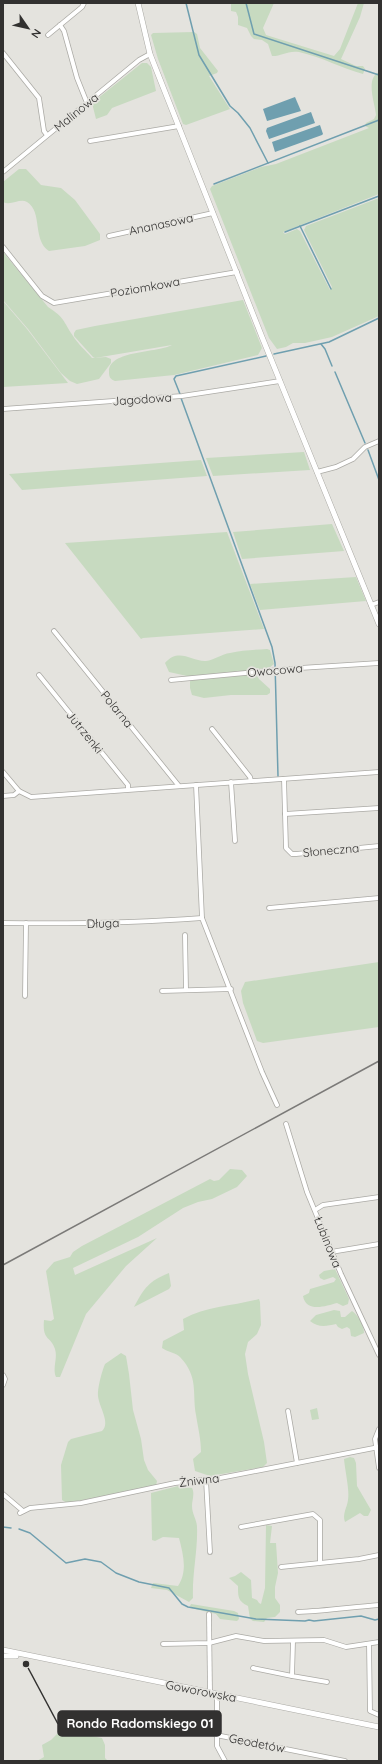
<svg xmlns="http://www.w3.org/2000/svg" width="382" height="1764" font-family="Quicksand,sans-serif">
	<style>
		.green { fill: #c7dac0 }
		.water { fill: #6f9faf }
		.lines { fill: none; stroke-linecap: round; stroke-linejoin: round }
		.stream { stroke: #6f9faf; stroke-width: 1.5 }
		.minor-casing { stroke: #abaaa5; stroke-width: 5.5 }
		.tertiary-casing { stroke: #abaaa5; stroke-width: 6 }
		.minor { stroke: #fff; stroke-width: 4 }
		.tertiary { stroke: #fff; stroke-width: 5 }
		.rail { stroke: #7b7a78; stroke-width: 1.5 }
		.labels { text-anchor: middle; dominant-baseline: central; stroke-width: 3.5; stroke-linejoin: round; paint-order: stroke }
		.street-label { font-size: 12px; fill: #323130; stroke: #e4e3de }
		.leader { fill: none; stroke: #323130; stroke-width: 1.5 }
		.callout-dot { fill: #323130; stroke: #e4e3de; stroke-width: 1.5 }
		.callout { fill: #323130; stroke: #323130; stroke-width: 1.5 }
		.callout-label { font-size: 13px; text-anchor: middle; font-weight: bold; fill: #fff }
	</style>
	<rect width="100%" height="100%" fill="#e4e3de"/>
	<g class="green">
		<path d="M231,3H274L263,28L266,35L334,56L340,49L358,3H364L360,17L341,59L356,66H363L365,69L363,74C341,68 322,57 299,52C288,50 279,57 272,56L268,44L262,40L254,39L251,36L247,28L238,25V17L236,12L231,11Z"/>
		<polygon points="194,32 197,34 200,48 218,71 217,73 209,76 230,109 186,125 183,124 158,59 151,35 153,33"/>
		<polygon points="142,63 147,63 151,67 156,91 112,108 107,115 96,119 92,103"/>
		<path d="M379,72V194L283,232L285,234L297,229L300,231L330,290L332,287L304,230L306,226L379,198V316L332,337L305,343H293L286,347L277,349L269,338L210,189L212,186L261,167L276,164L369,128L365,126L366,123L374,119L376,115C375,103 365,79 379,72Z"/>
		<path d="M19,169H26L41,185L61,188L75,200L100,234V240L85,246L49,251C32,240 43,212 27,202C20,198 11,206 3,202V182Z"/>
		<path d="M3,252L48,307C65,318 63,321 73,336C78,344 86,351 92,358L106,357L111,359V363L99,379L77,384L70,381L61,373L28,329L3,300Z"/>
		<path d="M243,300L262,348L258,355L174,375L115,381C110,379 109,377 109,372C108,350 158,353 172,345L95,358L93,357L74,336V333L76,330L95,326Z"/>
		<polygon points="3,301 27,329 68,383 3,387"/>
		<polygon points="304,452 310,470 213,476 206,458"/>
		<polygon points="201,460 207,476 22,490 9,474"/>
		<polygon points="332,524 344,551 242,559 233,532"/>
		<polygon points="227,532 264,629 143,638 141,639 65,543"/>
		<polygon points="356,577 366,601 260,610 250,584"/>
		<path d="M267,649L270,650L274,664L269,668L258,669L255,673L259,679L270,689V693L267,695H231L204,698L192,695L190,688V681L187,676L169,672L165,663C179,647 192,662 206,661C214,660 222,654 230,653C242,650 255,650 267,649Z"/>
		<polygon points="379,962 379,1027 263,1043 257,1041 243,1003 241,991 245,982"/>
		<path d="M230,1169L242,1170L247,1176L237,1187L212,1199L198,1202L183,1208L138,1237L73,1268L75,1275L157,1238L126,1266L86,1314L60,1377H56C52,1368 58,1359 55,1349C51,1336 42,1341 44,1320L51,1321L54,1319L46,1271L54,1262L70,1257L73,1252L82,1246L210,1179L214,1181L219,1180Z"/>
		<path d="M335,1269L349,1299L348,1304L343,1306L337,1303C326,1306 306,1313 303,1296L309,1293L310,1289L334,1282L336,1279L333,1277L324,1280L320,1278L319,1275L324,1271Z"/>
		<path d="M169,1273L171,1286L169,1289L134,1307C144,1288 149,1281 169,1273Z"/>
		<path d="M259,1299L260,1302L261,1325L257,1334L248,1342L245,1354L248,1374L264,1442L267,1463L263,1467L210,1476L195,1471L193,1459L201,1452C201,1439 198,1428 196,1415C192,1393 199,1377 180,1357C177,1353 167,1352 162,1348L163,1341L184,1330L183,1319C207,1306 233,1306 259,1299Z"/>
		<path d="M334,1310L340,1311L341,1317H345L352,1311C359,1316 364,1326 364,1333L355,1337L351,1336L350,1329L347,1327L342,1329L338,1327L336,1324C327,1326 318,1328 310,1321L316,1315Z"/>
		<path d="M121,1353L126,1356L129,1374L133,1410L141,1439L144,1460L148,1470L157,1481L156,1486L67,1503L62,1500L61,1465L68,1442L71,1439L102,1431C111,1423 99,1407 98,1396C97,1389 102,1371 105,1364Z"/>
		<polygon points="317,1408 319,1419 312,1420 310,1410"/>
		<path d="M350,1457L354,1458L356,1463L357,1486L371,1510L368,1516H364L360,1513L345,1522C342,1514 347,1508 348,1500C350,1492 345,1470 344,1459Z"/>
		<path d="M178,1486L192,1488C195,1494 192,1500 192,1506C192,1514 197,1520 197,1527C198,1550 192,1574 193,1598L189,1602L167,1590L151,1588L153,1583L178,1586C188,1571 183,1554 179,1538L163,1537L155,1541L152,1540L151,1493Z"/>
		<path d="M266,1525L272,1526L270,1543H276L278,1573L275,1587V1598L280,1605V1612L275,1617L267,1618L264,1622L253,1621L250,1619L248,1606C238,1601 238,1597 238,1586L229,1578L235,1576L241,1572L251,1580L252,1598L257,1600L259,1603L261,1604L265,1588Z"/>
		<polygon points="191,1604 234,1611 238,1613 239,1619 237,1621 220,1619 216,1614 191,1608 190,1606"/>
		<polygon points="59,1732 67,1733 75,1736 80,1734 102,1738 105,1745 105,1758 108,1761 37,1761 44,1757 42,1745 51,1740"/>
	</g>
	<g class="water">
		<polygon points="295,97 301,111 267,121 263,109"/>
		<polygon points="311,112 315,123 269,139 266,131 267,128"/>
		<polygon points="320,125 323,134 322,135 275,152 272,142"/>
	</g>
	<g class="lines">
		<g class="stream">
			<polyline points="186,3 199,55 230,106 238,113 250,128 268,163"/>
			<polyline points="246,3 254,34 379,75"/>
			<polyline points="214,184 379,120"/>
			<polyline points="300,226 331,289"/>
			<polyline points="285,232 379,196"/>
			<polyline points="321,344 325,349 332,366"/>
			<polyline points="274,354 329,342 379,318"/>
			<polyline points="335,372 365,443"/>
			<polyline points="180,394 174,379 176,376 266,356"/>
			<polyline points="181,398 272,647 275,663 278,776"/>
			<polyline points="368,450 379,480"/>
			<polyline points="3,1527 11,1528"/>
			<polyline points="19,1529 30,1533 66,1563 85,1559 101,1562 116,1573 139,1582 169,1588 182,1604 188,1607 256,1619 305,1621 309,1620 314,1621 361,1616 375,1620 379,1619"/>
		</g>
		<g class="minor-casing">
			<g id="minor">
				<polyline points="60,25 64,31 77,78 87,103"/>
				<polyline points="48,35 82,7 84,3"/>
				<polyline points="3,53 39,98 44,131 47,135"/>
				<polyline points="90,141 179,126"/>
				<polyline points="3,172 139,60 150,54"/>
				<polyline points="109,236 213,213"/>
				<polyline points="3,247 42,296 54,303 237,272"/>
				<polyline points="3,409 182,396 280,381"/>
				<polyline points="317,472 336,467 353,459 365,447 379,441"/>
				<polyline points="371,605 379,602"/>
				<polyline points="54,631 179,786"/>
				<polyline points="39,675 128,785 128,789"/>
				<polyline points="171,680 300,668 379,663"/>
				<polyline points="212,729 250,777 251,781"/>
				<polyline points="3,772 19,791 31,797 379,772"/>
				<polyline points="284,779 286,848 292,854 296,854 379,846"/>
				<polyline points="231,782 235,841"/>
				<polyline points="196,785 202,918 262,1072 277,1105"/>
				<polyline points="3,796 14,795 19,791"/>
				<polyline points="285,814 379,808"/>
				<polyline points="269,908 379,898"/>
				<path d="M3,923C70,924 136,923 202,918"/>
				<polyline points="185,935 186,990"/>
				<polyline points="162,991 231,989"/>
				<polyline points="25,996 26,923"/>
				<polyline points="286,1124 307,1192 341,1274 379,1355"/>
				<polyline points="315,1210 323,1205 379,1197"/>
				<polyline points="331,1252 379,1244"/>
				<polyline points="3,1375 5,1379 3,1385"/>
				<polyline points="288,1411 297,1463"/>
				<polyline points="379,1429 375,1439 379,1468"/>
				<polyline points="206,1480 210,1552"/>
				<polyline points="3,1494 23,1511"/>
				<polyline points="20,1513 30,1508 81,1503 175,1483 220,1478 379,1447"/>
				<polyline points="241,1527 313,1514 320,1520 320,1562"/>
				<polyline points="281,1567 359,1559 379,1555"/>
				<path d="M298,1612C325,1611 352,1607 379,1605"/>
				<polyline points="209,1614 210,1693"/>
				<polyline points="293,1641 292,1676 327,1682"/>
				<polyline points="163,1644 209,1643 236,1636 264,1641 324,1640 346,1647 379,1642"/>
				<polyline points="369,1644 370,1711 379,1715"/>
				<polyline points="253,1668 292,1676"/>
				<polyline points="217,1694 217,1746 225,1761"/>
				<polyline points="216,1735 345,1761"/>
			</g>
		</g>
		<g class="tertiary-casing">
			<g id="tertiary">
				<polyline points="138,3 150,54 262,337 379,624"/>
				<polyline points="3,1650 379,1727"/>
				<polyline points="3,1656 16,1656"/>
			</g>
		</g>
		<use href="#minor" class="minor"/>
		<use href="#tertiary" class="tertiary"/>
		<polyline class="rail" points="3,1265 379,1061"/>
	</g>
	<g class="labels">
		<g class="street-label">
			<text transform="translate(76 112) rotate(-39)">Malinowa</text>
			<text transform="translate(161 224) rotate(-12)">Ananasowa</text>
			<text transform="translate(145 287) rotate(-10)">Poziomkowa</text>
			<text transform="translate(142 399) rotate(-4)">Jagodowa</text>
			<text transform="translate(275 670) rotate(-5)">Owocowa</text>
			<text transform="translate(117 709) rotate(51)">Polarna</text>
			<text transform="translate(85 732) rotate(51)">Jutrzenki</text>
			<text transform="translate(331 850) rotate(-5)">Słoneczna</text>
			<text transform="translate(103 923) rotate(-2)">Długa</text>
			<text transform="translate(328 1242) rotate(68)">Łubinowa</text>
			<text transform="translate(199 1480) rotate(-7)">Żniwna</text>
			<text transform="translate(201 1691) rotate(11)">Goworowska</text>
			<text transform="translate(257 1743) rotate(11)">Geodetów</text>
		</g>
	</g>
	<path class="leader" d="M26 1664L58 1724"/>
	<circle class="callout-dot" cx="26" cy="1664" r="4"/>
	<rect class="callout" x="58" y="1711" width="163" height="25" rx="4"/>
	<g class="callout-label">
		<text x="140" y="1728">Rondo Radomskiego 01</text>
	</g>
	<rect width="382" height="1764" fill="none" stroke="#323130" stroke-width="8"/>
	<g transform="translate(28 28) rotate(124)" stroke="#e4e3de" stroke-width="3" paint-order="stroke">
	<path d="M0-3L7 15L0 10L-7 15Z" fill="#323130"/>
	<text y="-6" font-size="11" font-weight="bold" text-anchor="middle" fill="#323130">N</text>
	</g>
</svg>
